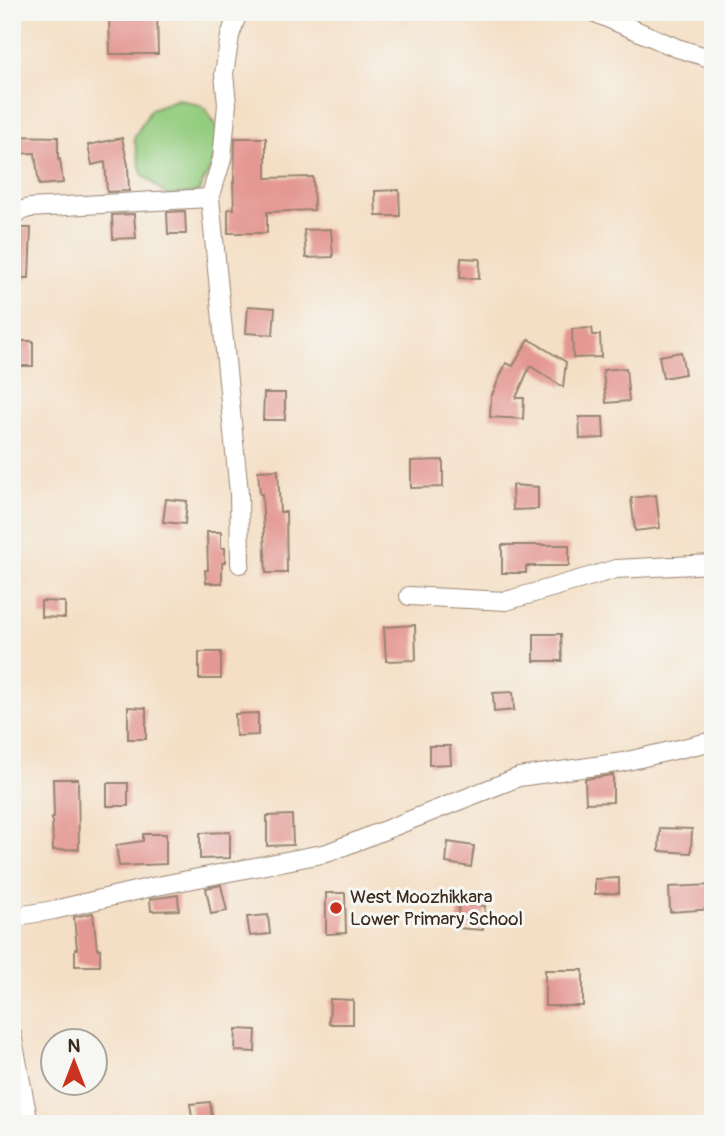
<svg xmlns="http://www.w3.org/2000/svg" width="725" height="1136" font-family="Pangolin,sans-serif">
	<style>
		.green { fill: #94cd80; stroke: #687c4f; stroke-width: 2 }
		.building { fill: #e49893 }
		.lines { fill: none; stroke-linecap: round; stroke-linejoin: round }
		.street-casing { stroke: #988472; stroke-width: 20 }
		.street { stroke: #fff; stroke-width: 18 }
		.poi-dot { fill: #c8321e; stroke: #f6f6f2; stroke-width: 2.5 }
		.labels { text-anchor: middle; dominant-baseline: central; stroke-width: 6; stroke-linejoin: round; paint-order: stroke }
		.poi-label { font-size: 19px; fill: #3b2a1e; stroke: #f6f6f2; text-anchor: start }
	</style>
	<rect width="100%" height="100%" fill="#f6f6f2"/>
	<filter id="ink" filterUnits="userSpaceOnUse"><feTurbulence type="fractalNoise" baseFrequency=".0143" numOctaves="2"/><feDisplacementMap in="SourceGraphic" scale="14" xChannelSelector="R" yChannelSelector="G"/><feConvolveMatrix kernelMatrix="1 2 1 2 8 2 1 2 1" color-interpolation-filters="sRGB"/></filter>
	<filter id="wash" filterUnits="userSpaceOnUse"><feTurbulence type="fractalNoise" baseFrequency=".00686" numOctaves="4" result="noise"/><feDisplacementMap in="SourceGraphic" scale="28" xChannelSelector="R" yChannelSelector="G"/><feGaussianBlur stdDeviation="1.57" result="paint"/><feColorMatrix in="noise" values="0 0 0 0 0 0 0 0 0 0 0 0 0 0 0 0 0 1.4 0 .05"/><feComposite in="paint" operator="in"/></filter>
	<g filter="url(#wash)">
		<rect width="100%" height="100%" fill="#f4dfc5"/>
		<polygon class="green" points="178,99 203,106 220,131 213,164 198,192 168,196 142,174 134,138 151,109"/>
		<g id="blocks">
			<g class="building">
				<polygon points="157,15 158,54 110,54 109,16"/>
				<polygon points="12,136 58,137 58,160 60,159 63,183 39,185 35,153 12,154"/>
				<polygon points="122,138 128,165 129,191 107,192 105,162 92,165 88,145"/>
				<polygon points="235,138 266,138 266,178 313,177 314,210 267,212 267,233 228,233 228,209 234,209 233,182 234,182"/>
				<polygon points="399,190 400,216 376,216 375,191"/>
				<polygon points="185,211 186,234 168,234 167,212"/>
				<polygon points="134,214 136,238 113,239 112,215"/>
				<polygon points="12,228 31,228 29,278 12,278"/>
				<polygon points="331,229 333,257 306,258 304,230"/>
				<polygon points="461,258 480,259 479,279 460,278"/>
				<polygon points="248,306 275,308 273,335 246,333"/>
				<polygon points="592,328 593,335 600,335 601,357 573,358 572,329"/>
				<polygon points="529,339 566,362 563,387 530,366 516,398 524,398 523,419 490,417 491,397 506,363 513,366"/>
				<rect x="12" y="341" width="21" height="25"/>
				<polygon points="681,352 685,374 663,378 659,356"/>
				<polygon points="626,368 629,401 606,403 603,370"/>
				<polygon points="264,393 285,393 285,420 263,420"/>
				<polygon points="579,417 603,417 604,438 580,439"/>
				<polygon points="443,460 443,487 411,488 411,461"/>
				<polygon points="278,470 280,512 286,512 287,573 266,573 262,494 260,494 258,471"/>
				<polygon points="512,485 538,487 538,509 513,510"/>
				<polygon points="656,495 660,528 635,531 631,498"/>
				<polygon points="166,499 187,501 185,524 163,522"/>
				<polygon points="207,532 221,532 221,548 225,548 225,562 222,563 222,583 206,583 205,570 208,570"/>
				<polygon points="502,545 569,545 569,566 526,566 526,573 502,573"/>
				<polygon points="41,601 65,602 65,618 41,617"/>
				<polygon points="415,625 416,660 386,661 384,627"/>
				<polygon points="534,634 561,634 562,661 534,661"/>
				<rect x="199" y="652" width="22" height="27"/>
				<polygon points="513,692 514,710 494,712 493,693"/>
				<polygon points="128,707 146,708 146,739 128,739"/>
				<polygon points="258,713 258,735 236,736 235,714"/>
				<polygon points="429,746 450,746 451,764 429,765"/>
				<polygon points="613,775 613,802 586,803 585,779"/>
				<polygon points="53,779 78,779 79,849 53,850 52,818 54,818"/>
				<rect x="107" y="783" width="21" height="23"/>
				<polygon points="292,815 293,845 267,846 267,816"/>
				<polygon points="660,828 692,829 691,853 659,851"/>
				<polygon points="230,832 230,858 200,859 200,833"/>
				<polygon points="143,834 166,834 166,864 119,866 116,845 143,841"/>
				<polygon points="448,842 474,846 471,867 446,863"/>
				<polygon points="619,878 619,893 595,894 595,879"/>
				<polygon points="221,885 227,911 211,914 206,888"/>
				<polygon points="713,885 713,909 670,912 669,887"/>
				<polygon points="326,893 345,893 346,933 326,934"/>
				<polygon points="178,895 179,910 151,911 150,899"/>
				<polygon points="459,904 485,906 483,930 457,928"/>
				<polygon points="93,913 97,949 100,949 100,966 75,966 75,949 77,949 74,917"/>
				<polygon points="268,915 270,934 250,936 247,917"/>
				<rect x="545" y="970" width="38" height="36"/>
				<polygon points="330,999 353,1000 353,1024 329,1024"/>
				<polygon points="236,1029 256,1030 255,1052 235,1051"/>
				<polygon points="210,1102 213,1124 193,1124 190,1104"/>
			</g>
		</g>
	</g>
	<g filter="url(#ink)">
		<use href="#blocks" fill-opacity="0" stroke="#988472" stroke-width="2"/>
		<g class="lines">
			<g class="street-casing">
				<g id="street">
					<polyline points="238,12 230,36 224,74 227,104 222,159 210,198 239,493 240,564"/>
					<polyline points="593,12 677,48 713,59"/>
					<polyline points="12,214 29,208 210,198"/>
					<polyline points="409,596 506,601 616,569 713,564"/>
					<polyline points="12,917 54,910 152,887 327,853 519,777 623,762 713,741"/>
					<polyline points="12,1034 29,1124"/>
				</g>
			</g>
			<use href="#street" class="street"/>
		</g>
	</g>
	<circle class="poi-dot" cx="336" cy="908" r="7"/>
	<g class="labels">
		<g class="poi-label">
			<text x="350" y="897">West Moozhikkara<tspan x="350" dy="22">Lower Primary School</tspan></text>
		</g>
	</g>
	<rect width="725" height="1136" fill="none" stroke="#f6f6f2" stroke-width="42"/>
	<g transform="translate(74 1062)"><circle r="33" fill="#f6f6f2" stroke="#aba49d" stroke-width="2"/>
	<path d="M0-5L12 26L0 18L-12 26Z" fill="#c8321e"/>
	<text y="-10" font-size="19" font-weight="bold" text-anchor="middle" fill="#3b2a1e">N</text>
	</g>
</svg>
